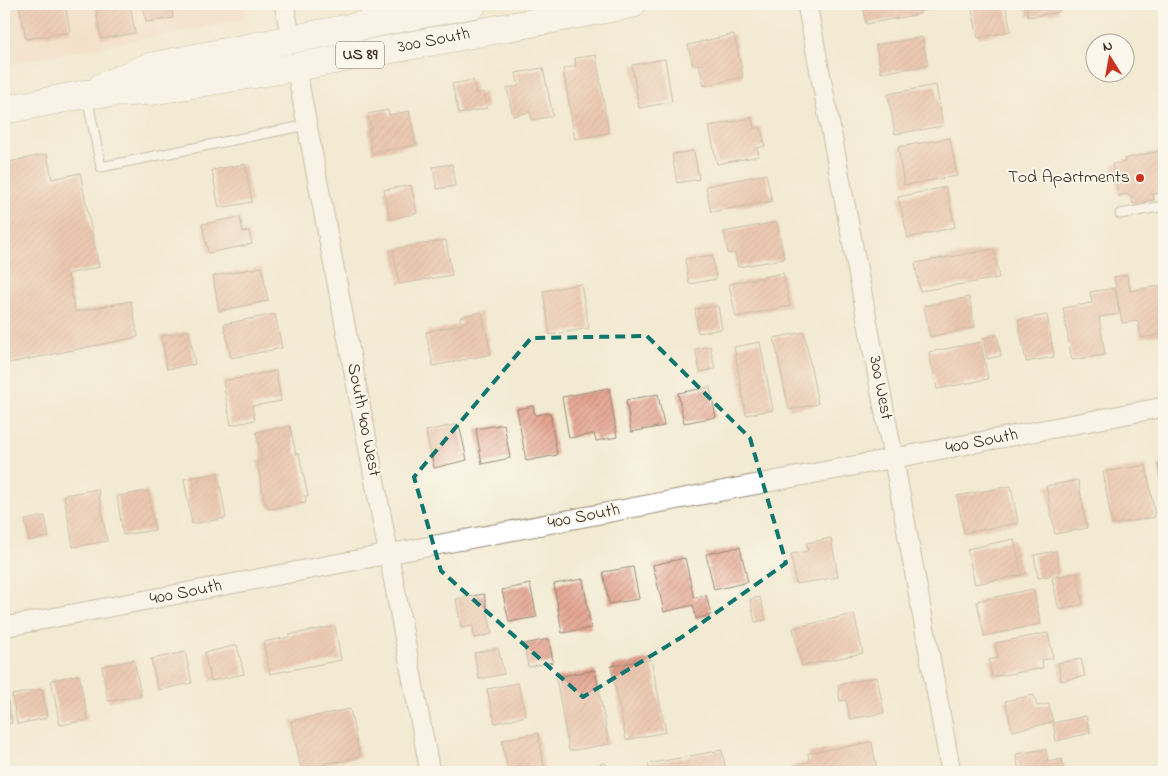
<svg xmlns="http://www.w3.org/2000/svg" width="1168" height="776" font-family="'Indie Flower',sans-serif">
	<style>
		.built { fill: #f4d3c0 }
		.building { fill: url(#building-hatch) }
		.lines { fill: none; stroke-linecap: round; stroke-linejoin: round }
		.lane-casing { stroke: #968a78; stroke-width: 11 }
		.street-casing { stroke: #968a78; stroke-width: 21 }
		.primary-casing { stroke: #968a78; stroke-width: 29 }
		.lane { stroke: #fff; stroke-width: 9 }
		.street { stroke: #fff; stroke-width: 19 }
		.primary { stroke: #fff; stroke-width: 28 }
		.marked { fill: none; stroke: #0f766e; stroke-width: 4; stroke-dasharray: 10 6; stroke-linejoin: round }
		.poi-dot { fill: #c8321e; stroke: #fbf7ec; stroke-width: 2 }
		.labels { text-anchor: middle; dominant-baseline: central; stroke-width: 4; stroke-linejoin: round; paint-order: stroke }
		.shield { fill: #fbf7ec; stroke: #75685c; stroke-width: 1 }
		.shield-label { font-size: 16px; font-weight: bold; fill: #3b2a1e }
		.street-label { font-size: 18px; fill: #3b2a1e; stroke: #fbf7ec }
		.poi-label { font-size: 18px; fill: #3b2a1e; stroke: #fbf7ec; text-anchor: end }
	</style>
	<defs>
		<pattern id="building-hatch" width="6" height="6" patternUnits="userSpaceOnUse" patternTransform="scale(1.25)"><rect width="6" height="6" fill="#e39e89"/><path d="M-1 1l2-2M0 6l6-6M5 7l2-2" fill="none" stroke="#b9816f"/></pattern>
	</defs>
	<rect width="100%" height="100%" fill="#fbf7ec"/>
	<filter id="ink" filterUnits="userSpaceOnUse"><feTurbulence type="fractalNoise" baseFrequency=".02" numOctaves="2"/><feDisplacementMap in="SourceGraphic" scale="10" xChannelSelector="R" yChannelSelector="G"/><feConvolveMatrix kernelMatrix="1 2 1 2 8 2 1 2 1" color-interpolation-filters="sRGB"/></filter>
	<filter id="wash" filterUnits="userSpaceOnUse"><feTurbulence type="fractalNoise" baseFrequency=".0096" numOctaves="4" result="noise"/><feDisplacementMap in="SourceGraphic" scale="20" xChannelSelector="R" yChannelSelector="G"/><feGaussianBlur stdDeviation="1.12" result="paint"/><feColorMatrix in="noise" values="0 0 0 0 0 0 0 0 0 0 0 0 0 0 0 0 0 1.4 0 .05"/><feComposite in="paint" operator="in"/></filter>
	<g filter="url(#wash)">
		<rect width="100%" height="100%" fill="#f2ead2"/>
		<polygon class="built" points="4,4 243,4 246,19 4,65"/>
		<g id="blocks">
			<g class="building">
				<polygon points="19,4 65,4 70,32 26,39"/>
				<polygon points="95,4 130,4 135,33 101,39"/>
				<polygon points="143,4 171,4 173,18 146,22"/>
				<polygon points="863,4 937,4 938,8 920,11 920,14 866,24"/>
				<polygon points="971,4 1005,4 1011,31 978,38"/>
				<polygon points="1026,4 1058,4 1059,12 1028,17"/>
				<polygon points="734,34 743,77 704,86 699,64 693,65 688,45"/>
				<polygon points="922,37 928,65 881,73 876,45"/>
				<polygon points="596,55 609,133 575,139 563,69 576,66 575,58"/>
				<polygon points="665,59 672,102 639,108 632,65"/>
				<polygon points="543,68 553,116 532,120 530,112 513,116 507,88 519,86 516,73"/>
				<polygon points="473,80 476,94 484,92 487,108 459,114 452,84"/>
				<polygon points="936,85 943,126 895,134 888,94"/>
				<polygon points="388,110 389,115 409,111 416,145 372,153 368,129 371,129 368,114"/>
				<polygon points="752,118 754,128 761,127 765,146 757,148 759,156 717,164 709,126"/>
				<polygon points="950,138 957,176 904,185 898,147"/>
				<polygon points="1164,150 1164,192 1153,194 1154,200 1133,204 1132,198 1127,194 1119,196 1112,164 1125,162 1124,159"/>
				<polygon points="694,151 699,179 677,183 672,154"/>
				<polygon points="47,154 52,179 80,173 99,267 68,274 75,312 131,301 138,337 4,364 4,163"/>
				<polygon points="245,164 252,202 219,208 212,170"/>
				<polygon points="452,164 455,186 437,189 433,167"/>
				<polygon points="766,174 772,201 711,212 706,186"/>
				<polygon points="411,185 417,213 390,219 384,190"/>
				<polygon points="946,187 955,227 908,238 898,197"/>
				<polygon points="240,217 243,232 249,231 252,244 208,253 202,224"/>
				<polygon points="777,222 784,259 738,267 735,253 728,254 724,232"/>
				<polygon points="446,240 452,275 399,284 393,249"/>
				<polygon points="994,249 999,278 920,291 915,263"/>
				<polygon points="712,255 716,279 689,284 685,259"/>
				<polygon points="262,267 268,301 219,311 213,276"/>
				<polygon points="783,273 790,306 736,317 729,284"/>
				<polygon points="1127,275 1130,291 1164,285 1164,334 1141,338 1138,321 1122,323 1114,277"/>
				<polygon points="581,284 589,328 550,335 543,291"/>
				<polygon points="1115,288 1119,314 1099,317 1105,355 1072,360 1063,308 1092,303 1090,292"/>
				<polygon points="969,297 975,327 930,337 924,306"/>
				<polygon points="718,306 722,329 698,333 695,309"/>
				<polygon points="482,312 491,354 433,366 426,332 462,324 460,317"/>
				<polygon points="275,314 282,348 231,358 224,324"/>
				<polygon points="1047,315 1054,357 1026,362 1018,320"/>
				<polygon points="189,331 195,364 167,369 161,336"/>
				<polygon points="804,332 818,404 789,410 774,338"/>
				<polygon points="997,335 1001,356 987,359 983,338"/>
				<polygon points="760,342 773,410 746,415 734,347"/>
				<polygon points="981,342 988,379 937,389 929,352"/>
				<polygon points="710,346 715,369 700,372 695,349"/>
				<polygon points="276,371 281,401 252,406 255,420 231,425 223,381"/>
				<polygon points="710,387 716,417 684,423 678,393"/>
				<polygon points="609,388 617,437 596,441 594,434 569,438 562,397"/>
				<polygon points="658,394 664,426 631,432 626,400"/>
				<polygon points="533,406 535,415 550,413 557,455 526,461 517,409"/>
				<polygon points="459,424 467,460 434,468 426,431"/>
				<polygon points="504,424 510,458 482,464 476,429"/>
				<polygon points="290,426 296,454 299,454 308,496 305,496 306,503 269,509 267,503 265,504 257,461 262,460 256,432"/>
				<polygon points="1164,463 1164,493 1163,493 1158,464"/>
				<polygon points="1146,465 1155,517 1112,525 1103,472"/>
				<polygon points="218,473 226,518 192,524 184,479"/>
				<polygon points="1078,480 1087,528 1055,534 1046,486"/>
				<polygon points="1011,486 1018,523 964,533 957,496"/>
				<polygon points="98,489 107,541 73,547 64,495"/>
				<polygon points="148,491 155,530 123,535 117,496"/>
				<polygon points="45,516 49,537 29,541 25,520"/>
				<polygon points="831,538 838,577 796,584 791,554 808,551 807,543"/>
				<polygon points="1014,539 1022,575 975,584 967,549"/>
				<polygon points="740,547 748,582 714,590 706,554"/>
				<polygon points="1056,551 1060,574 1038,578 1034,555"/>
				<polygon points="685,558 694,598 706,595 711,615 696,619 693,605 664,612 653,565"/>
				<polygon points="633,567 639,599 609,604 603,572"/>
				<polygon points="1077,572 1083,604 1059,610 1052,578"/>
				<polygon points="583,579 591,628 562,633 554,584"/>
				<polygon points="530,584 537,617 509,622 502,590"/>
				<polygon points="1033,589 1041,624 984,636 977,601"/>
				<polygon points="484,594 492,634 474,638 473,626 461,628 456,599"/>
				<polygon points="760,597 766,620 755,622 750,599"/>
				<polygon points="854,614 863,653 801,666 793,628"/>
				<polygon points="335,626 341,660 270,674 263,642 289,637 289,635"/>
				<polygon points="1048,633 1053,658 1042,660 1043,668 992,677 989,660 998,658 995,643"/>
				<polygon points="549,639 553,662 528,667 524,644"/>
				<polygon points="237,645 244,674 211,681 204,653"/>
				<polygon points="498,648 504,674 479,679 474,653"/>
				<polygon points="185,652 192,683 158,690 151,659"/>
				<polygon points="651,659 666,732 626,740 611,666"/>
				<polygon points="1081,659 1085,676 1061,681 1058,663"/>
				<polygon points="134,660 141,696 108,701 102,666"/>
				<polygon points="595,670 609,744 569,751 556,677"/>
				<polygon points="79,675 88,720 60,725 51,680"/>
				<polygon points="877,677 884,713 850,719 846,700 840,701 838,685"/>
				<polygon points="518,683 526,716 495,723 487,689"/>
				<polygon points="42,689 47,718 17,724 12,695"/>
				<polygon points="1034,695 1037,706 1049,704 1053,722 1012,731 1005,701"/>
				<polygon points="8,701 12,723 4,725 4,702"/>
				<polygon points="350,709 360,757 301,769 291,721"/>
				<polygon points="1086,716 1090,733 1056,741 1053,723"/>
				<polygon points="538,733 545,772 508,772 502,740"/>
				<polygon points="872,742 877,772 795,772 794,765 809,762 808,753"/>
				<polygon points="1046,749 1048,762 1062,759 1064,772 1019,772 1016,754"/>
				<polygon points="722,750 726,772 650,772 648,764"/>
				<polygon points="361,768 361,772 345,772 345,771"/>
			</g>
		</g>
	</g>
	<g filter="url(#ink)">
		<use href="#blocks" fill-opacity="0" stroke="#968a78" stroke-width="1"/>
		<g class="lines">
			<g class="lane-casing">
				<g id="lane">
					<polyline points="87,96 101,167 307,125"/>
					<polyline points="1120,214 1164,206"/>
					<polyline points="603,768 604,772"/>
				</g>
			</g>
			<g class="street-casing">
				<g id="street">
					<polyline points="284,4 291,38"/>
					<polyline points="807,4 900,493 951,772"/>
					<polyline points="296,67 430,772"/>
					<polyline points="4,627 1164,407"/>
				</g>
			</g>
			<g class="primary-casing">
				<g id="primary">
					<polyline points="102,87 149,67 473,4"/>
					<polyline points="4,110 86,94 151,91 296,67 632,4"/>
				</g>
			</g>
			<use href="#lane" class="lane"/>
			<use href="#street" class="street"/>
			<use href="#primary" class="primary"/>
		</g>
	</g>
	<path d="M0 0H1168V776H0ZM647,336L750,438L786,563L682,637L583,697L441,571L414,477L531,338Z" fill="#f2ead2" fill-opacity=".55" fill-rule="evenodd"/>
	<path class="marked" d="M647,336L750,438L786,563L682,637L583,697L441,571L414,477L531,338Z"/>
	<circle class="poi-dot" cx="1140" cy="178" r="5"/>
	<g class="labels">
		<rect class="shield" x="336" y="41.5" width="48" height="27" rx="4"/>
		<g class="shield-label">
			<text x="360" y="55">US 89</text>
		</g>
		<g class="street-label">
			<text transform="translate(434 41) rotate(-11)">300 South</text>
			<text transform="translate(880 388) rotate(79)">300 West</text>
			<text transform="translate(363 420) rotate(79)">South 400 West</text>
			<text transform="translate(982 442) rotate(-11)">400 South</text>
			<text transform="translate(584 517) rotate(-11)">400 South</text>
			<text transform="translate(186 593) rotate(-11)">400 South</text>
		</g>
		<g class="poi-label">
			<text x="1130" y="178">Tod Apartments</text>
		</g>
	</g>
	<rect width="1168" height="776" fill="none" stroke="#fbf7ec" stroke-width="20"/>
	<g transform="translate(1110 58) rotate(349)"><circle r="24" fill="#fbf7ec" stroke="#aea59a"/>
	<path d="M0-4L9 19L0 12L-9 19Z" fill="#c8321e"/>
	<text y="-8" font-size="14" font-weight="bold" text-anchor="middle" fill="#3b2a1e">N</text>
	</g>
</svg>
